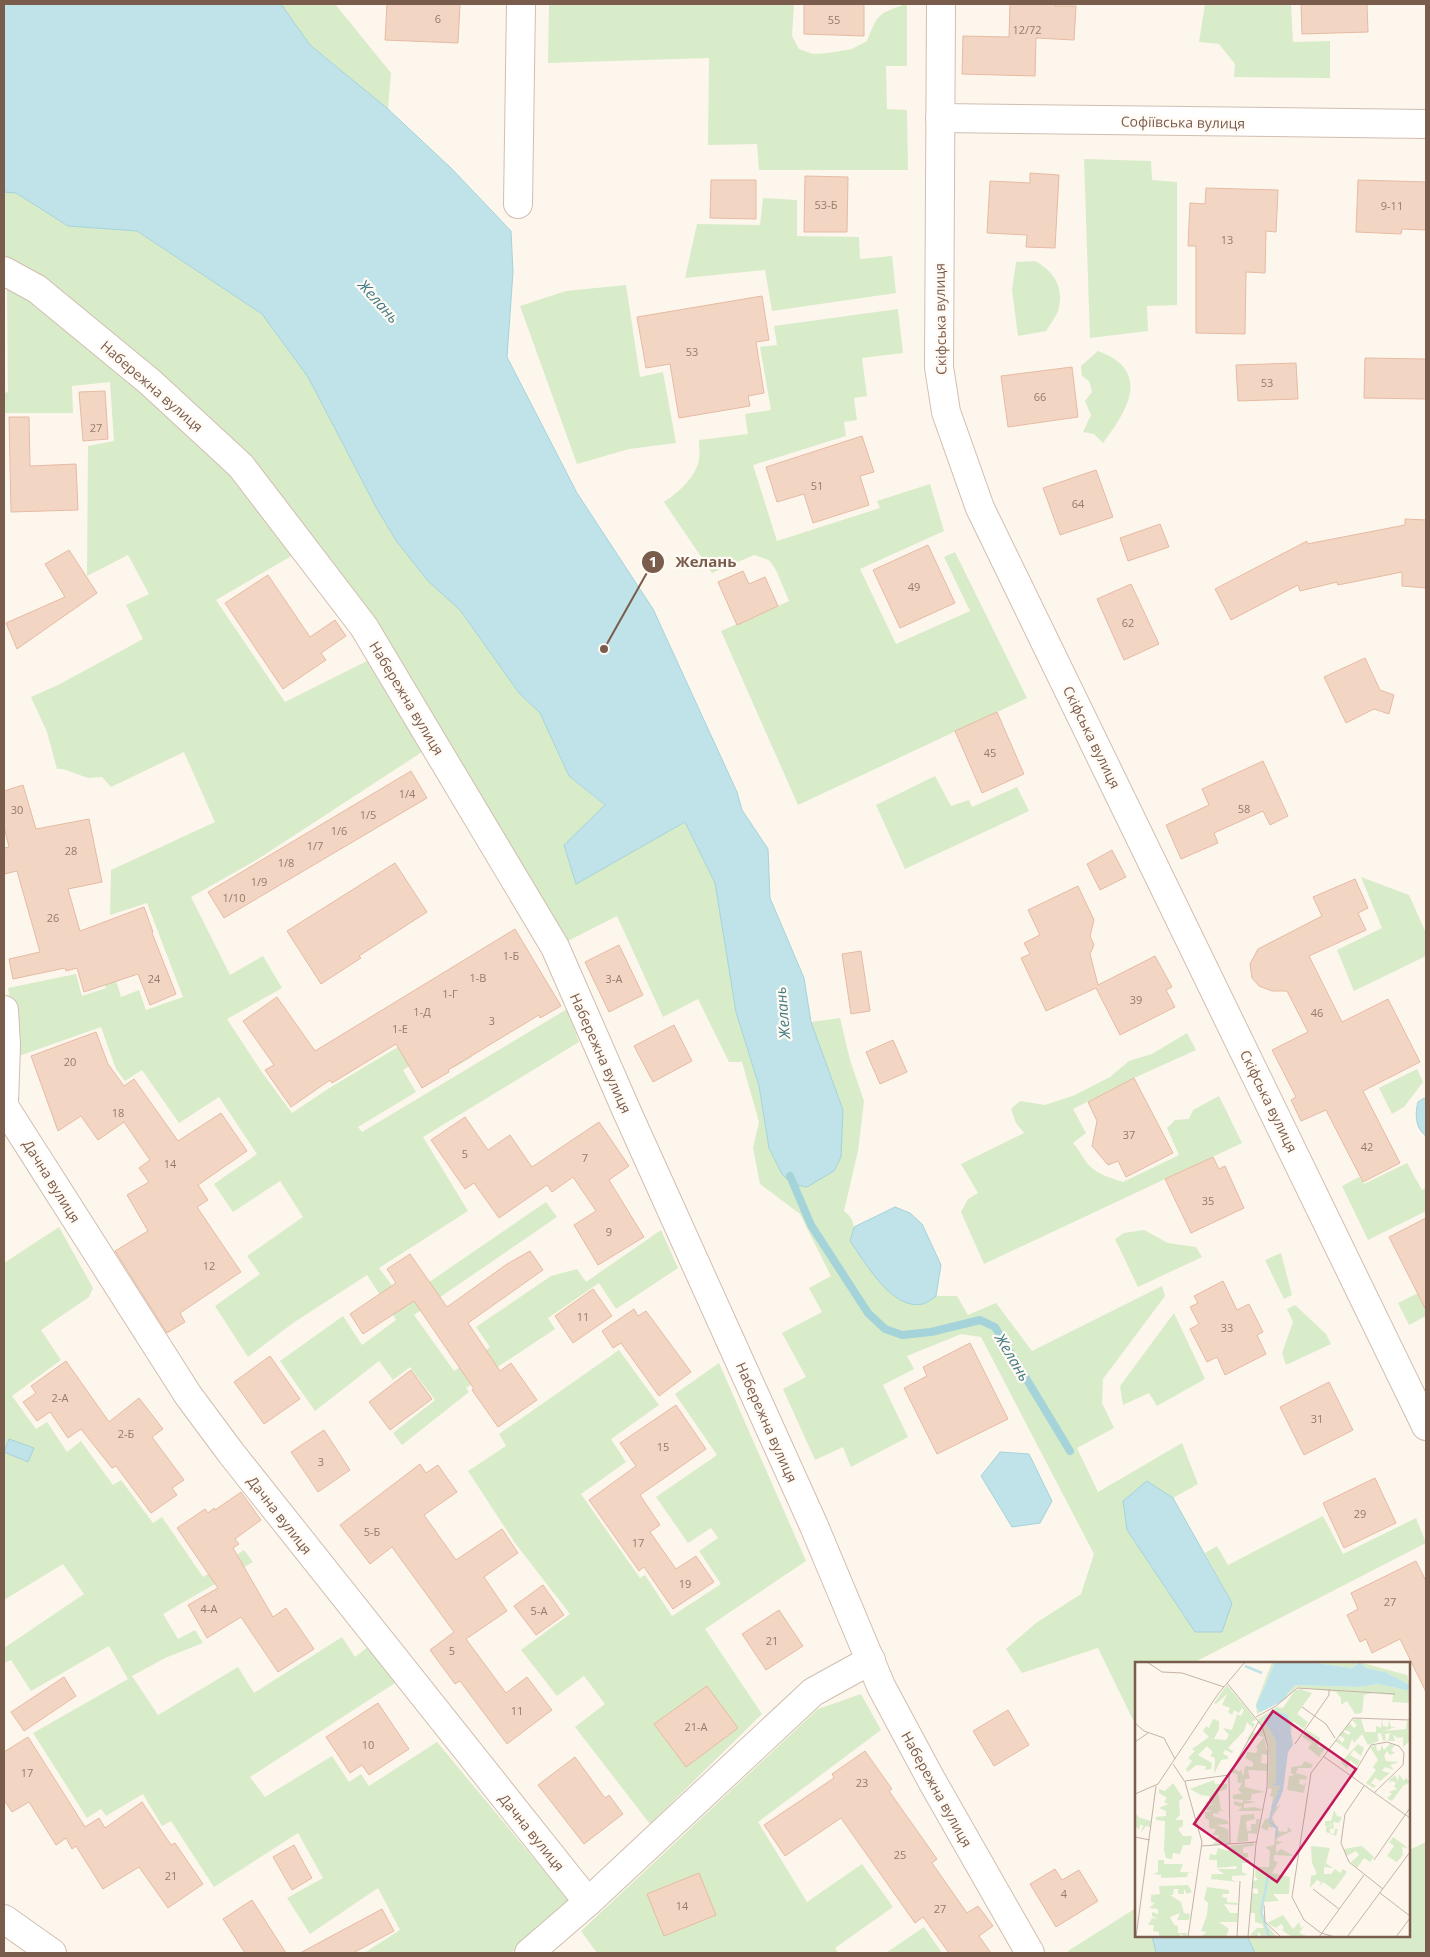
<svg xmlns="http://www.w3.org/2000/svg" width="1430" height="1957" font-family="'Open Sans',sans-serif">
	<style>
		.green { fill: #d8ecc9 }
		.water { fill: #bfe3e8; stroke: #a5d3da }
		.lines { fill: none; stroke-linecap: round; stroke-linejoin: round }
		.stream { stroke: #a5d3da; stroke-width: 8 }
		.building { fill: #f3d5c3; stroke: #e6bba3 }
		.minor-casing { stroke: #d1beb0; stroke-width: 30 }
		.minor { stroke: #fff; stroke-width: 28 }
		.labels { text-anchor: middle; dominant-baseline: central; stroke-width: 4.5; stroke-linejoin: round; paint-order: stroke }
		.number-label { font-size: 11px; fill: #987a6a }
		.street-label { font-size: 14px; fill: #7a5c4d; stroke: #fffaf3 }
		.water-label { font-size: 15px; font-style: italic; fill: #437c86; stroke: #fffaf3 }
		.inset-river { fill: none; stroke: #bfe3e8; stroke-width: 2.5 }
		.inset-road { fill: none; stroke: #c5b3a7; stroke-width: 1 }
		.view { fill: #c2185b; fill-opacity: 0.15; stroke: #c2185b; stroke-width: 2.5 }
		.inset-edge { fill: none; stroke: #7a5c4d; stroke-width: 2.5 }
		.leader { fill: none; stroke: #7a5c4d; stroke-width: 2 }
		.callout-dot { fill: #7a5c4d; stroke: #fffaf3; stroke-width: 2 }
		.mark-label { font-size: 15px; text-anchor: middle; font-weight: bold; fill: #fff }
		.callout-label { font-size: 15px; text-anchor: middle; font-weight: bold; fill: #7a5c4d; stroke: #fffaf3; stroke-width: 4.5; stroke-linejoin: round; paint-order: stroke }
	</style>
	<rect width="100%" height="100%" fill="#fdf6ec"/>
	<g class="green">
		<polygon points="281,4 335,4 391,73 388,109 310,45"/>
		<path d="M549,4H794L792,36L799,49L813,54L828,53L852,49L867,41C878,13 879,13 907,4V66H886L887,109L907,110L908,170H759L757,144L708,145L709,58L548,63Z"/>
		<polygon points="1205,4 1291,4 1293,42 1330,41 1330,78 1234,77 1235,64 1219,44 1199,42"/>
		<polygon points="1084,159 1151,161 1152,180 1177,182 1177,305 1147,306 1148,331 1090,338"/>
		<path d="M4,192L16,193L68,226L137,231L262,314L308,377L377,509L397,542L428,581L460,610L519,693L540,713L569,776L605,806L564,845L576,883L685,822L715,883L736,1012L759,1086L769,1148L843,1110L811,1022L840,1018L850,1060L864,1101L858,1151L844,1211C857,1221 854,1228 850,1242L924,1304L936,1296H957L968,1315L996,1303L1032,1351L1162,1286L1165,1296L1103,1379L1102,1403L1114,1428L1077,1448L1098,1492L1182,1443L1198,1484L1173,1498L1147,1481L1127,1530L1195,1632L1232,1603L1205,1553L1217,1546L1228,1565L1323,1516L1343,1554L1416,1518L1426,1543L1193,1663H1136V1726L1098,1648L1022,1673L1006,1649L1036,1623L1081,1594L1094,1554L981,1337L961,1334L907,1356L914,1369L883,1385L908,1437L851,1467L843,1447L815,1460L783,1389L806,1377L782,1333L822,1312L809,1288L831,1276L800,1214L760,1184L753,1148L759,1122L742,1062H729L698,999L663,1017L617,916L562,944L246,461L4,259Z"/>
		<polygon points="763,198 797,200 797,236 859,237 860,259 892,256 896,293 772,311 765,270 685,278 697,224 760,225"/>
		<path d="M1035,261C1052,270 1064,286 1059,307C1058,315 1050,324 1046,331L1018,336L1012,290L1016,262Z"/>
		<polygon points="7,283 24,286 231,471 295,554 216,600 285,702 367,661 422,752 258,859 191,897 230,975 263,956 282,988 227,1019 261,1071 292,1113 331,1087 450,1016 472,1057 453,1068 440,1048 403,1070 416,1092 358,1127 362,1132 567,1009 579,1042 423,1137 468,1211 379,1268 403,1300 546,1202 557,1217 414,1315 454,1371 490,1347 476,1327 551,1276 577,1269 586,1282 661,1230 678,1268 616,1309 599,1283 548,1318 555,1329 466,1388 469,1392 402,1445 393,1433 435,1400 410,1367 393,1380 379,1361 315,1411 280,1361 343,1316 362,1345 396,1320 367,1275 293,1323 248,1357 215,1306 260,1274 247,1256 303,1217 280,1181 233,1212 214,1184 257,1154 219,1097 179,1123 142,1070 125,1081 116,1069 101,1027 19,1056 8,988 76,974 82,996 106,988 101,969 103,937 121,997 139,990 146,1010 183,997 147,903 110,915 111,870 215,822 184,752 111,787 102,777 88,778 63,769 57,769 47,732 31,697 58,685 143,639 126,605 149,594 128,555 87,576 88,446 114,441 110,382 72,386 73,413 4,413 4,393 8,392"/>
		<polygon points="626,285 640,377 663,372 676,443 629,449 577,464 520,306 566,291"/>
		<path d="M898,309L903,353L862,358L867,396L854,398L857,420L844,422L846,436L753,465L777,541L880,508L877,501L930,484L944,531L860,569L896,644L970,611L944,557L955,552L1027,698L798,805L721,631L789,601L776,570L769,560L754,555L712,573L664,502C679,492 695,478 699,460C700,454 699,446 699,440L748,434L745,414L771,410L760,347L777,345L774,326Z"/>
		<path d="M1098,351C1152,371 1128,410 1103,443L1094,434L1083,432L1091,415L1085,401L1092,392L1089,381L1082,376L1081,366Z"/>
		<polygon points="935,776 951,806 969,800 972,807 1017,787 1029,811 905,869 876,805"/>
		<polygon points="1361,877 1409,895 1426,933 1426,956 1354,991 1337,950 1382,928"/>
		<path d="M1187,1033L1196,1050L1134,1078L1073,1109L1086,1133L1073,1143C1079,1150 1082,1156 1087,1163C1095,1174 1112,1178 1123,1182L1179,1155L1167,1128L1175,1120L1189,1119L1193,1110L1219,1096L1242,1143L984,1264L961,1212L968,1199L978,1193L961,1164L1024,1133L1016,1123L1011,1109L1020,1101L1045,1105L1075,1095L1110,1077L1129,1061L1152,1054Z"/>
		<polygon points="1417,1069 1423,1082 1404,1107 1392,1114 1379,1088"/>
		<polygon points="1407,1163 1422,1190 1426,1187 1426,1211 1368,1240 1342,1186 1359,1177 1364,1184"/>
		<polygon points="59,1227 93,1288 89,1297 41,1330 61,1360 12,1396 36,1429 47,1422 67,1452 81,1441 113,1485 121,1480 153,1523 162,1517 203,1577 244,1550 253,1562 163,1614 178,1639 195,1630 203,1643 165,1658 132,1676 158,1715 238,1667 254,1693 342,1637 355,1657 369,1646 395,1683 250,1777 265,1797 332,1756 349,1782 361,1774 369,1786 437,1742 570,1902 511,1953 364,1953 400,1930 378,1888 310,1934 287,1898 323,1878 298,1833 214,1887 171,1821 162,1826 143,1794 106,1816 101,1809 87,1818 33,1733 128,1679 109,1646 31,1691 11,1660 4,1663 4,1648 84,1594 63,1564 4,1600 4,1263"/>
		<polygon points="1144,1230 1168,1243 1196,1247 1202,1257 1138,1287 1115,1239 1124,1233"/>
		<polygon points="1281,1253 1292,1295 1284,1299 1265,1260"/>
		<polygon points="1426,1289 1426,1316 1409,1325 1398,1303"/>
		<polygon points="1295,1305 1326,1334 1331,1344 1286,1365 1282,1353 1293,1322 1287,1309"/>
		<polygon points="1174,1313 1205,1379 1157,1406 1149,1393 1123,1405 1120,1386"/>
		<polygon points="619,1350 659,1405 611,1439 626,1462 581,1494 640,1578 645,1575 672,1616 721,1584 699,1551 718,1538 711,1528 688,1543 656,1497 717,1455 675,1394 719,1363 806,1561 705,1629 762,1714 650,1824 575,1727 605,1704 584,1676 557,1696 521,1650 570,1614 515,1543 468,1471 506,1446 499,1434"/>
		<polygon points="861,1694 881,1730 758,1822 807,1902 862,1864 893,1907 835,1948 838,1953 597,1953 581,1931 818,1709"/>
		<polygon points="1426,1842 1426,1953 1255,1953 1247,1936 1409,1936 1409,1850"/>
		<polygon points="1136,1908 1136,1936 1152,1936 1156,1953 1069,1953 1068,1951"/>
		<polygon points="924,1927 942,1953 886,1953"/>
	</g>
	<g class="water">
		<polygon points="4,4 281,4 310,45 388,109 452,169 511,231 513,272 507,357 577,493 653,609 737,792 742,810 768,849 770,898 804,978 811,1022 843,1110 841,1157 834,1171 807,1187 792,1184 782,1174 769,1148 759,1086 736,1012 715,883 685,822 576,884 564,845 605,805 569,776 540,713 519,693 460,610 428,581 397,542 377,509 308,377 262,314 137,231 68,226 16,193 4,192"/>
		<path d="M1424,1098L1426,1099V1136C1415,1128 1415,1114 1418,1102Z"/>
		<path d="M895,1207L910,1213L922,1224L941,1265L936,1296C932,1299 927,1303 923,1304C892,1311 865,1262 850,1241L854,1227Z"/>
		<polygon points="9,1439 34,1448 28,1462 4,1452"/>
		<polygon points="1000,1452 1029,1454 1052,1501 1040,1523 1012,1527 981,1476"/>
		<polygon points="1147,1481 1173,1498 1232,1603 1222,1632 1195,1632 1127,1530 1123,1501"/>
		<polygon points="1152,1936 1247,1936 1255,1953 1156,1953"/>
	</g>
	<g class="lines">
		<polyline class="stream" points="790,1176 811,1225 868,1313 885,1329 902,1335 931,1332 980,1320 995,1327 1070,1451"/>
	</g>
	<g class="building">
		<polygon points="387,4 460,4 458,43 385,40"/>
		<polygon points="804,4 864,4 864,36 804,34"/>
		<polygon points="1010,4 1056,4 1055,6 1076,6 1074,40 1036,38 1035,76 962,74 963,36 1009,37"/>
		<polygon points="1301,4 1367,4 1368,32 1302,34"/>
		<polygon points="1030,173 1059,175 1055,248 1026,247 1027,235 987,233 990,181 1030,183"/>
		<polygon points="805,176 848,177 847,232 804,232"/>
		<polygon points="711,180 756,180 756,219 710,218"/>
		<polygon points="1358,180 1426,182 1426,230 1402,229 1401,234 1356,232"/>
		<polygon points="1206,188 1278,190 1276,232 1266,231 1265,273 1246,272 1245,334 1196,333 1196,246 1188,246 1190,203 1205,204"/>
		<polygon points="762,296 769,340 756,342 764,393 748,396 750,406 679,418 670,364 646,368 637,317"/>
		<polygon points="1365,358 1426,359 1426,399 1364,398"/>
		<polygon points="1296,363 1298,399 1238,401 1236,365"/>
		<polygon points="1072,367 1078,417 1008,427 1001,376"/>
		<polygon points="105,391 108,439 83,441 79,392"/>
		<polygon points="9,417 29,417 30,466 76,464 78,510 11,512"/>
		<polygon points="862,436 874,472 860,476 869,505 813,523 804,494 777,502 766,467"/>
		<polygon points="1096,470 1113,517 1060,535 1043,488"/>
		<polygon points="1405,519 1426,520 1426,588 1402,586 1402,572 1338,585 1337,582 1300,591 1298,585 1231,620 1215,589 1307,541 1307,544 1405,525"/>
		<polygon points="1160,524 1169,547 1128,561 1120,538"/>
		<polygon points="928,545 955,603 900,628 873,570"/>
		<polygon points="69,550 97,593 17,649 6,623 65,597 45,564"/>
		<polygon points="743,571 749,584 765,577 778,606 737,625 718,582"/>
		<polygon points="268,575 310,637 335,620 346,636 321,653 326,660 283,689 225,603"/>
		<polygon points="1131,584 1159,644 1124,660 1097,599"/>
		<polygon points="1365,658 1380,690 1394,695 1389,714 1374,709 1346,723 1324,677"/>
		<polygon points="997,712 1024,774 982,793 955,731"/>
		<polygon points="1263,761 1288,816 1270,825 1263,811 1214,833 1218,843 1181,859 1166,825 1209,805 1202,789"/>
		<polygon points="411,771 427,798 224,918 208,892"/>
		<polygon points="23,785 36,829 89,819 102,882 68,889 80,931 144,907 153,932 152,933 176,994 150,1005 138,974 84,992 77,968 66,971 65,968 13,979 9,959 40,952 17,871 4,874 4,848 9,847 4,827 4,791"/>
		<polygon points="1112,850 1126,877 1100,890 1087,864"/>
		<polygon points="395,863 427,912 359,956 361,958 321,984 287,931"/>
		<polygon points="1355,879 1368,908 1358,913 1366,930 1309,956 1342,1022 1388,999 1420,1062 1363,1091 1400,1163 1363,1182 1326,1110 1301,1121 1291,1100 1296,1097 1272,1050 1308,1032 1287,991 1272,991 1259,986 1252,978 1250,964 1258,949 1322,916 1313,897"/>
		<polygon points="1078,886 1094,920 1090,936 1094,945 1090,954 1098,985 1155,956 1172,987 1166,990 1175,1007 1120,1035 1096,988 1046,1011 1021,958 1030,954 1024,943 1040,935 1028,910"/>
		<polygon points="515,929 561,1006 540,1018 539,1015 448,1070 449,1072 422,1088 396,1044 332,1083 330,1080 291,1107 265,1070 274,1065 243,1021 277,997 315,1051"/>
		<polygon points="619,945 643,995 609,1012 585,962"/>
		<polygon points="861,951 870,1011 851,1014 842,954"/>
		<polygon points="674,1025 692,1061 653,1082 634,1046"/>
		<polygon points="96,1032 108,1064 124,1086 134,1079 178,1141 221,1113 247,1151 198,1185 208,1200 197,1207 241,1272 180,1313 185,1322 167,1333 115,1251 148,1231 127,1195 149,1182 139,1168 150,1160 124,1122 98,1140 81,1116 58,1131 31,1056"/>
		<polygon points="893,1040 907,1072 880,1084 866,1052"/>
		<polygon points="1134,1078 1173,1153 1126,1177 1118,1161 1108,1165 1092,1146 1097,1121 1088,1102"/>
		<polygon points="465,1117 488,1150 510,1135 532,1167 599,1122 629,1166 609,1180 644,1237 598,1265 574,1225 596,1211 573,1177 552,1192 547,1185 499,1218 474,1183 465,1189 431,1140"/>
		<polygon points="1213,1157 1219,1169 1225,1166 1244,1208 1191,1233 1165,1179"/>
		<polygon points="1426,1218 1426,1310 1389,1237"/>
		<polygon points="530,1251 543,1270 468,1323 500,1371 511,1363 537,1400 498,1427 472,1390 474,1389 414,1301 363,1334 350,1314 396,1283 387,1269 410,1254 447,1307 507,1264"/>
		<polygon points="1223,1281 1237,1310 1249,1304 1263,1332 1257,1335 1266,1354 1225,1375 1217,1357 1207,1362 1190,1329 1199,1324 1190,1307 1198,1303 1194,1296"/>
		<polygon points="593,1289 612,1316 573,1343 555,1316"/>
		<polygon points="634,1309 638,1316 646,1311 691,1372 659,1396 621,1343 613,1348 602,1331"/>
		<polygon points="970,1343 1008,1419 937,1454 904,1388 927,1376 923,1367"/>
		<polygon points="270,1356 300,1399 264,1424 234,1382"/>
		<polygon points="66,1361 109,1422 139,1398 163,1429 152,1437 184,1480 172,1488 177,1495 151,1513 116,1466 112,1468 81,1429 68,1438 50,1412 37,1421 23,1402 36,1393 31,1386"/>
		<polygon points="411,1370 432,1399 390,1430 369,1402"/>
		<polygon points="1329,1382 1353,1430 1304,1455 1280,1407"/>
		<polygon points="676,1405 706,1449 640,1495 660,1525 650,1532 676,1569 696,1556 714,1582 673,1609 644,1567 639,1571 589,1500 636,1466 620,1443"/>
		<polygon points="324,1430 350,1470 318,1492 291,1452"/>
		<polygon points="420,1464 426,1473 438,1465 457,1492 424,1515 456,1560 502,1529 518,1553 484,1577 507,1611 466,1639 506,1693 527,1677 552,1710 507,1744 460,1681 455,1684 430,1650 454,1632 392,1547 370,1564 340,1525"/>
		<polygon points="1375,1478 1396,1523 1344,1548 1323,1503"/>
		<polygon points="241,1492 261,1520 235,1539 239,1544 233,1548 273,1617 286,1608 314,1649 278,1672 241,1617 207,1638 188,1605 218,1588 177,1528 205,1509 208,1513 214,1508 215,1510"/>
		<polygon points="1416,1561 1426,1581 1426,1692 1400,1639 1372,1653 1366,1639 1360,1642 1347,1615 1358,1609 1351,1593"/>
		<polygon points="543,1585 564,1615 536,1635 514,1606"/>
		<polygon points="779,1610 803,1646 766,1670 742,1634"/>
		<polygon points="64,1677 76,1696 24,1731 11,1712"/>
		<polygon points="707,1686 738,1728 686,1767 654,1724"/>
		<polygon points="378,1703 409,1749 369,1775 362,1765 350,1773 326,1737"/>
		<polygon points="1008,1710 1029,1745 994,1766 973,1731"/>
		<polygon points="28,1737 85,1827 99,1818 105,1828 142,1802 171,1845 175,1843 203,1884 168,1908 139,1867 103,1889 76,1846 72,1849 66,1838 56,1845 29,1802 12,1812 4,1800 4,1752"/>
		<polygon points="865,1751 892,1789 889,1791 937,1859 932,1863 967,1913 978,1906 993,1926 979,1936 991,1953 949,1953 923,1917 915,1923 841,1818 785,1856 764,1825 834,1778 832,1774"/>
		<polygon points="575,1757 605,1798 609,1795 623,1814 584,1844 538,1785"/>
		<polygon points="294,1845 312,1878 292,1890 273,1857"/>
		<polygon points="1055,1869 1062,1880 1079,1870 1098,1901 1056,1927 1030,1884"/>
		<polygon points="699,1873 716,1915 664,1936 647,1894"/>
		<polygon points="252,1900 286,1953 245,1953 223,1919"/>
		<polygon points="382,1909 394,1931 353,1953 300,1953"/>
	</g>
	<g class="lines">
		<g class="minor-casing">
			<g id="minor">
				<polyline points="941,4 939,367 946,412 980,508 1426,1426"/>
				<polyline points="940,118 1426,124"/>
				<polyline points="518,204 521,4"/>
				<polyline points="4,271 37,289 150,382 241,466 364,627 555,947 628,1114 814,1526 881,1686 932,1781 1030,1953"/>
				<polyline points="4,1010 6,1045 4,1103"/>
				<polyline points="4,1106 188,1395 231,1453 588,1902"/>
				<polyline points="4,1919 52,1953"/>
				<polyline points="529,1953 588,1902 813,1692 871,1660"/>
			</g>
		</g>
		<use href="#minor" class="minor"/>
	</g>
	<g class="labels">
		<g class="number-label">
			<text x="438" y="18">6</text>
			<text x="834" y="19">55</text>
			<text x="1027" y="29">12/72</text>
			<text x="826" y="204">53-Б</text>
			<text x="1392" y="205">9-11</text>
			<text x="1227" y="239">13</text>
			<text x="692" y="351">53</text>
			<text x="1267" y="382">53</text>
			<text x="1040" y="396">66</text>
			<text x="96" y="427">27</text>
			<text x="817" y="485">51</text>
			<text x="1078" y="503">64</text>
			<text x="914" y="586">49</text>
			<text x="1128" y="622">62</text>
			<text x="990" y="752">45</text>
			<text x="407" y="793">1/4</text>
			<text x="1244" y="808">58</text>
			<text x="17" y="809">30</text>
			<text x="368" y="814">1/5</text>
			<text x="339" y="830">1/6</text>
			<text x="315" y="845">1/7</text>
			<text x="71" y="850">28</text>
			<text x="286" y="862">1/8</text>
			<text x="259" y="881">1/9</text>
			<text x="234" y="897">1/10</text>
			<text x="53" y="917">26</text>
			<text x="511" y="955">1-Б</text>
			<text x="478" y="977">1-В</text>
			<text x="154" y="978">24</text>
			<text x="614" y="978">3-А</text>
			<text x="450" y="993">1-Г</text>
			<text x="1136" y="999">39</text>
			<text x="422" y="1011">1-Д</text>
			<text x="1317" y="1012">46</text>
			<text x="492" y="1020">3</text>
			<text x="400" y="1028">1-Е</text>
			<text x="70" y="1061">20</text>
			<text x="118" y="1112">18</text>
			<text x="1129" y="1134">37</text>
			<text x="1367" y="1146">42</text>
			<text x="465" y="1153">5</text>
			<text x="585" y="1157">7</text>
			<text x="170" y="1163">14</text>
			<text x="1208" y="1200">35</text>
			<text x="609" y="1231">9</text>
			<text x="209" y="1265">12</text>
			<text x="583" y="1316">11</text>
			<text x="1227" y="1327">33</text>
			<text x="60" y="1397">2-А</text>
			<text x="1317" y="1418">31</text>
			<text x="126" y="1433">2-Б</text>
			<text x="663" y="1446">15</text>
			<text x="321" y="1461">3</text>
			<text x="1360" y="1513">29</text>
			<text x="372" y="1531">5-Б</text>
			<text x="638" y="1542">17</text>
			<text x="685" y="1583">19</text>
			<text x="1390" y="1601">27</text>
			<text x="209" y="1608">4-А</text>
			<text x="539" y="1610">5-А</text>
			<text x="772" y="1640">21</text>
			<text x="452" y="1650">5</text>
			<text x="517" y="1710">11</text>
			<text x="696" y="1726">21-А</text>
			<text x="368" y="1744">10</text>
			<text x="27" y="1772">17</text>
			<text x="862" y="1782">23</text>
			<text x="900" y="1854">25</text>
			<text x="171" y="1875">21</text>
			<text x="1064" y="1893">4</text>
			<text x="682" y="1905">14</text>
			<text x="940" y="1908">27</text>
		</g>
		<g class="street-label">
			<text transform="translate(1183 122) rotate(1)">Софіївська вулиця</text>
			<text transform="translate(940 319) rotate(-91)">Скіфська вулиця</text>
			<text transform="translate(152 386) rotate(41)">Набережна вулиця</text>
			<text transform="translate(407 698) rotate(59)">Набережна вулиця</text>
			<text transform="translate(1092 737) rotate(64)">Скіфська вулиця</text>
			<text transform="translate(601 1053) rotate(66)">Набережна вулиця</text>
			<text transform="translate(1269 1101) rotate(64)">Скіфська вулиця</text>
			<text transform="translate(52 1181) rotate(58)">Дачна вулиця</text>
			<text transform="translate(767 1422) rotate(66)">Набережна вулиця</text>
			<text transform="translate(280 1515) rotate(52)">Дачна вулиця</text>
			<text transform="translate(937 1789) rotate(61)">Набережна вулиця</text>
			<text transform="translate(532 1832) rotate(51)">Дачна вулиця</text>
		</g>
		<g class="water-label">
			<text transform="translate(379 301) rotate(48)">Желань</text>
			<text transform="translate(782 1013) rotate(-95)">Желань</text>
			<text transform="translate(1013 1357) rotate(59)">Желань</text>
		</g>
	</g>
	<g transform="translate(1135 1662)">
		<rect width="275" height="275" fill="#fdf6ec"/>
		<path d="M137,0H140L126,32L153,33L159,23L224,25L243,22L275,29V41L257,40L258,33L238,31L229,33L227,51L220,52L212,39L206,43V36L201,30L161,25L151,37L122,52L121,42ZM175,0H223L217,6ZM224,0L272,13L275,23L250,10L231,6ZM92,23L121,58L116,60L120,62L118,66L112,60L109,69L93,86L98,89L97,91L90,88L88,92L93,94V97L86,98L79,112L80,96L75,94L78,90L72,84L63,93L77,101L76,107L70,108L71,104L61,103L53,110L51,107L57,99L53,96L60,89L57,87L74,75L68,69L71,64L74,66L78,57L84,59V67L79,77L91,78L94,73L88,66L97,68L102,52L106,54L109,48L107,46L104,51L99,48L97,53L93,50L95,46L87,43L92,32L81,42L79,41ZM166,27L177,31L162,52L173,60L169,67L158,59L156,71L154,58L138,48L128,58L141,78V120L136,123L145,124L136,149L146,142L137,155L143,169L152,170L153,165L157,169L142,176V179L148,180L141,183V191L146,187L159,194L139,193V199L143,200L137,211L155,215L154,232H138L144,239L128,240V259L142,275H127L123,269V275L115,273L122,266H129L127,262L120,260V251H115L117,231L123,232V227L117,226L118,219L123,218L120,214L121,205H134L135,189L130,185L139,183L141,166L133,165V169L126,166L130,157L135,156L138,135L135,134L137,127L133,126L134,85L123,57L142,45L148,46L160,28ZM222,57H226L230,70H241V64L246,66L247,57L248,64L253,65L254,58L256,65H261L249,69L271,67L272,59H275V79L268,85V75L262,76L258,72L260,79H253L255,71L250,72L251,78L248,79L246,71L242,72L244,79L233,83L227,72L219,81L217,77L213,88L200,79L204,77L207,81L210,77L204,73L207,69L214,73L216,70L209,68L214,61L219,66L222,63L217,58ZM127,65L133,93L127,92L126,101L133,102L132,109L113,108L115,117H110V125L130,130L117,132L116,138H109L121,140L109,142V146L119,145L127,147L126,149H103L107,145L99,143V139L107,141L108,138L98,137V133L107,131L103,128L107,121H103L102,112L97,111L99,106L104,110L106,107L108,114L110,104L118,105V100L110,96L112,90L121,91L123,86H120L129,75L122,73L118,79L112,77L117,70L123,72ZM172,68L185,76L183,85L190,86L184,95L173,86L177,81L167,75ZM223,82L229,86L226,94L219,88L215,93L225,99L222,104L215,98L212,107L206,100ZM246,82L249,88L255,82L260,83L256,88L260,91L255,93L252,89L249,94L251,99L264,100L255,103L259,108L250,105L247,109L255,111L245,119L240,116L236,121L241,124L239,126L231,121L241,108L238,105L243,98L235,85L241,83L242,89L246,88ZM170,99L178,103L176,106H163L161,111L172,114L171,118L165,117L164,122L169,123L171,119L169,131L152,128L154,114L160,113L156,111V105L166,104ZM265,109L275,120L268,124L257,139L252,136L257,132L254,130L262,127L259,124L261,121L257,119L254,121L255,117L260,113L263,119L264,112L269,119L271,116ZM79,118L80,122H92V127L83,130L86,148L90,149H83L84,152L78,151V154L93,159V162L81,163L93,167L94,182L77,183L81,179L74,176H83L84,173H78L81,167L74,166V158L70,156V150L78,149L72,148L71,144L79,142L69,141L74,139V134L66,133L55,127ZM38,121L48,136L44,139L45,153L40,158H48V164L43,167L48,174H57L55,183H48L45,192L38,191L37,197L31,196L29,189L30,159L21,158V155L31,154V149L24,146L33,142L29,140L32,136L24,131V127L30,129ZM199,148L202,154L207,155L204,161L198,160L199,166L195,167V171L199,172L200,167H203L201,174L191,170V165H196V160L195,165L190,164V159H196ZM0,151L5,156L16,159L15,165L11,164L6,171L8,163H5L4,168L0,163ZM119,152L120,157L111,159L112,169H116V162H121V157H125L122,172L113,171V179L102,180L106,153ZM258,175L273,186L267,185L268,193L262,200L252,194L259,184L254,180ZM119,181V184L108,185V191H113V195L108,197H114V201H107V210L113,213L97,214V218L103,220L76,217L77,212H89L82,207H101L102,204L82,206V198H74L75,192L81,193L83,186L94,189V184ZM176,184L195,186L191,201L198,206L189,205V212H196L200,207L205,211L208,207L212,210L199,228L188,220L184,225L186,220L182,218L175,226L176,214L182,212L177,201ZM227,184L239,195L235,200L229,196L222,206L216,200L224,193L221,189L211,194L209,187ZM23,198H29V202H48L45,210L62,211H53L52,215L26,216V213L18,212L23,210ZM53,223L57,230L52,232L49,227V232H43V227H39L38,233H35L46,240L49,251L55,252L54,258H42L45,251L35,255L39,263L43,264V271H52L51,275L45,272V275H24V270L18,269L19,263H13L17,256L23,257L17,254V250L23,252V247L14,246L20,241L16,240V233L25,232L24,224ZM72,225L94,228V232H88L87,235L92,236V240L103,241V243L89,242L95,251H103L102,260H84L94,267L91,275L67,274L72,270L66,269L72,253L73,241L69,237ZM148,253L158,267L164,260L166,266L169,264L164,271L174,275H157L147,268L149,266L146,262L141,266L132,261Z" fill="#d8ecc9"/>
		<path d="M140,0H175L217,6L224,0L231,6L250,10L275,23V29L243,22L224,25L160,23L146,40L125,50L121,44ZM138,48L153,53L158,83L153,90L148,129L139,150L136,146L145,124L136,123L141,120V78L128,58Z" fill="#bfe3e8"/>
		<path class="inset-river" d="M110,4L127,11M137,148L135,160L142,166L141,176M133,215L126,249L134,275"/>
		<path class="inset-road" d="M12,0L27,10L47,11L89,25M92,21L127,64L133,85L132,126L121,182L113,275M167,45L191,62L200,76M121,55L141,44L162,26L260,32M0,61L9,69L29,76L40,97M0,80L13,71M160,82L194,33V27M188,94L275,156M38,102L50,120L67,180L53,275M94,113L95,182M94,113L124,59M217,115L236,83L252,80L264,84L269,91L268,103L239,131M50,119L94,113M229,124L210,152L206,181L214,200L248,227M0,132L23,122L83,32L110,0M0,175L15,178M67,184L121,180M239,198L275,146M178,227L204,247M245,231L275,254M129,243L130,260L146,275M1,275L21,124M102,275L105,219M184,275L229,213M200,275L186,271L169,258L157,235L176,111L218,56L275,58M212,275L275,190M261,275L275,256"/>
		<path class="view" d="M138,49L221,107L142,220L59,162Z"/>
		<rect width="275" height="275" class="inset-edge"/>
	</g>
	<path class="leader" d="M604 649L653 562"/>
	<g class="callout-dot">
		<circle cx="604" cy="649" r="5"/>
		<circle cx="653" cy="562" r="12"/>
	</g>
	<g class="mark-label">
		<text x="653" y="567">1</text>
	</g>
	<g class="callout-label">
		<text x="706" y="567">Желань</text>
	</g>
	<rect width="1430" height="1957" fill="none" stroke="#7a5c4d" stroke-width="10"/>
</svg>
